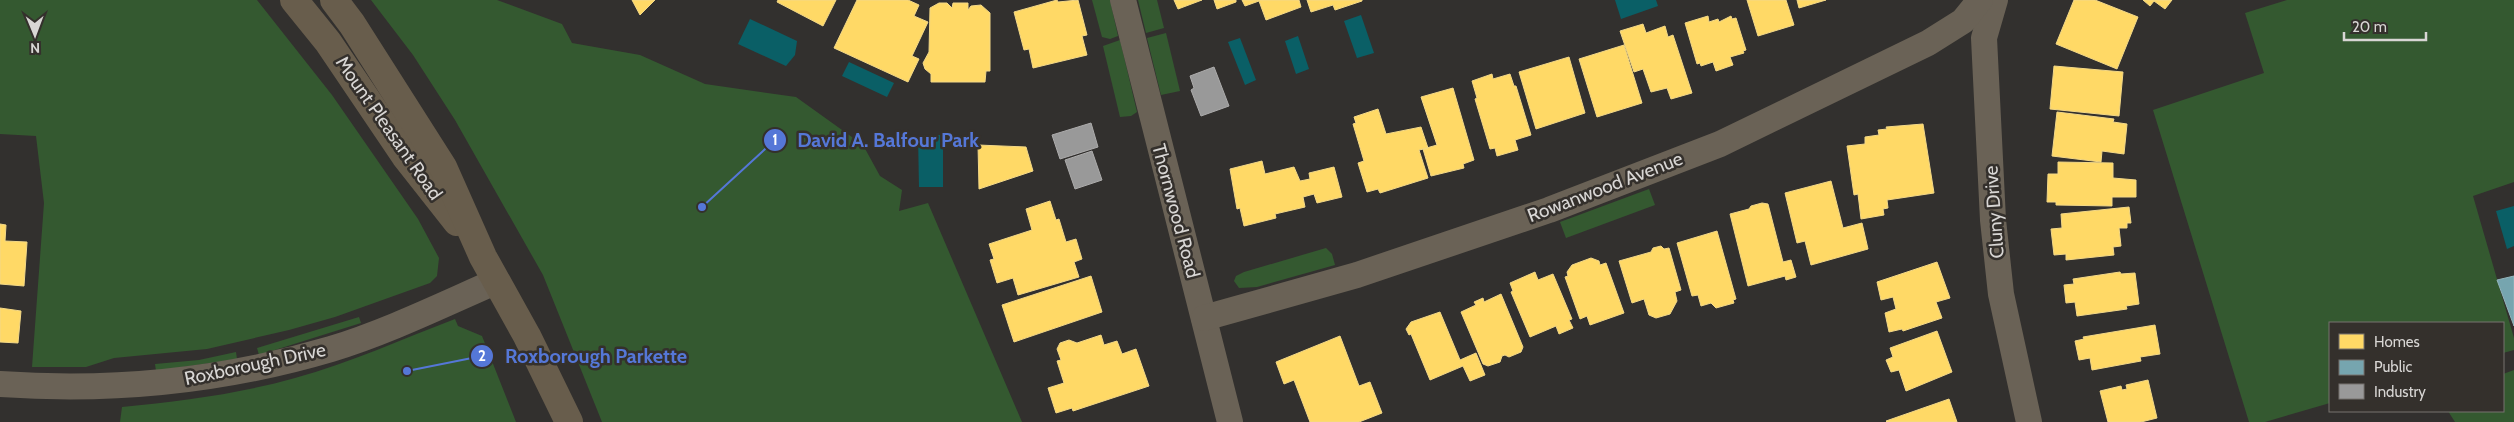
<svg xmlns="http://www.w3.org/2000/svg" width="2514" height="422" font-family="Cabin,sans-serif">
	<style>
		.green { fill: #345930 }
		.water { fill: #0a5f66 }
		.homes { fill: #ffd966; stroke: #f3d887 }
		.public { fill: #76a5af; stroke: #93b4ba }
		.industry { fill: #999; stroke: #acabab }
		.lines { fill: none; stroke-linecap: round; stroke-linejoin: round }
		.minor { stroke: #6a6256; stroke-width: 26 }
		.secondary { stroke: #685d4c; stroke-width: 28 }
		.labels { text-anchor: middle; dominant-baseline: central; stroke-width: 5; stroke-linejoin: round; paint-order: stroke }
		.street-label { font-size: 19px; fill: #d8d6d4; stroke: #34302c }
		.leader { fill: none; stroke: #5577d7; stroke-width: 2 }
		.callout-dot { fill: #5577d7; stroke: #34302c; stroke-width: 2 }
		.mark-label { font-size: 15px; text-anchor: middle; font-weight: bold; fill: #fff }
		.callout-label { font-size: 20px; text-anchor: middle; font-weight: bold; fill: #5577d7; stroke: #34302c; stroke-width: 5; stroke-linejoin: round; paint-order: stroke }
	</style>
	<rect width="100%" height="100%" fill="#32302e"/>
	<g class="green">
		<polygon points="0,0 257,0 332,95 418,219 439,258 437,276 430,283 335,317 289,330 207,349 114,358 86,367 32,367 44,203 36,136 0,134"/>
		<polygon points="371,0 497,0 562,24 572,43 640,55 705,84 796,97 863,145 880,176 902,190 899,211 928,203 1022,422 602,422 543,275 455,120 413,55"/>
		<polygon points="1092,0 1110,0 1118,36 1110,39 1102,37"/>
		<polygon points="1138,0 1157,0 1164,28 1146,33"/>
		<polygon points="2287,0 2514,0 2514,182 2473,196 2514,338 2514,350 2503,353 2503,323 2330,323 2330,403 2265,422 2249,422 2153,110 2264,73 2245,13"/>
		<polygon points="1166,33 1180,91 1161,95 1147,38"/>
		<polygon points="1120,40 1137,112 1131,116 1120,117 1103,46"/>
		<polygon points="1649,189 1655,205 1566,238 1560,222"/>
		<polygon points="1326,248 1332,254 1335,265 1257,287 1239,288 1234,281 1236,276 1244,272"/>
		<polygon points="359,317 361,323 259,355 257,348"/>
		<path d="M455,319L458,326L482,336L516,422H120L122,407C181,401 238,394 295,378C350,363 402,339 455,319Z"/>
		<polygon points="236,352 237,359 156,371 155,364 199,360"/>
		<polygon points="2514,370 2514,422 2455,422 2448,411 2503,411 2503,374"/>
	</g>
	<g class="water">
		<polygon points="1615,0 1656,0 1658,6 1621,19"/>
		<polygon points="1361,15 1374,53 1357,58 1344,21"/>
		<polygon points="750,19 797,41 795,55 786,66 738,44"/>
		<polygon points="1298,36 1309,69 1296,74 1285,41"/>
		<polygon points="1240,38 1256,80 1245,85 1228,42"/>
		<polygon points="849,62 894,83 887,97 842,76"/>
		<polygon points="918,135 943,135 943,187 919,187"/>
		<polygon points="2514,206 2514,246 2507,249 2496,211"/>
	</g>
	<g class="homes">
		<polygon points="632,0 655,0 640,15"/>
		<polygon points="778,0 836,0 823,26 777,2"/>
		<polygon points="857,0 908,0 919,5 914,16 928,22 912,56 919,59 908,82 834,48"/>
		<polygon points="1057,0 1058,2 1078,0 1087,35 1082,36 1087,55 1033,68 1029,49 1024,50 1014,12"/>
		<polygon points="1174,0 1202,0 1178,9"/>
		<polygon points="1214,0 1236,0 1236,2 1217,9"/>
		<polygon points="1242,0 1299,0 1301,7 1266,20 1259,1 1245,6"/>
		<polygon points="1307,0 1362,0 1362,1 1335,10 1333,5 1311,12"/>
		<polygon points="1747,0 1786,0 1794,25 1758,36"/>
		<polygon points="1797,0 1826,0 1799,8"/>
		<polygon points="2074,0 2095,0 2138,17 2117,69 2056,44"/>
		<polygon points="2143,0 2172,0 2165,9 2154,1 2150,6"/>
		<polygon points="939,3 947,3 952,8 953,3 968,3 968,10 971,6 981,5 990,13 990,71 986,71 985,82 931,82 931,74 925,69 923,63 929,52 930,8"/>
		<polygon points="1708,16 1709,22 1718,19 1719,22 1731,16 1732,19 1736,18 1746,50 1743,51 1744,53 1730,57 1733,65 1716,71 1713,62 1701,66 1700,63 1697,64 1685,23"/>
		<polygon points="1643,24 1646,33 1665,26 1668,37 1673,35 1692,93 1671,99 1667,88 1651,92 1643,69 1634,72 1620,31"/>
		<polygon points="1624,45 1642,103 1597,117 1579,59"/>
		<polygon points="1569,57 1585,113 1536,129 1519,72"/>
		<polygon points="2054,66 2123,72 2119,116 2050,109"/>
		<polygon points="1492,74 1493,79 1510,74 1514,86 1516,86 1531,135 1515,140 1518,150 1497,156 1495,148 1490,149 1475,99 1477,98 1472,81"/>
		<polygon points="1453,88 1474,160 1463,164 1464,168 1431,176 1423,149 1437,145 1421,97"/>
		<polygon points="1378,109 1386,134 1421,127 1428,148 1419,150 1428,178 1380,193 1378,189 1367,192 1358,163 1364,161 1353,124 1356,123 1354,117"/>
		<polygon points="2057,112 2114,119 2113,122 2127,124 2124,154 2102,151 2101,162 2052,156"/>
		<polygon points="1923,124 1934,193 1887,200 1888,208 1883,209 1884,215 1861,219 1858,194 1854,195 1847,146 1865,144 1865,137 1879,135 1878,130 1887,129 1886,127"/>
		<polygon points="978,145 1026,147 1033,171 979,189"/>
		<polygon points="1262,161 1265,174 1294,167 1300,181 1310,179 1309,173 1334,167 1342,197 1317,203 1314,194 1303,197 1305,207 1275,214 1276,218 1244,226 1240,208 1237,209 1230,169"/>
		<polygon points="2058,162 2113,163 2113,178 2136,180 2136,197 2112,197 2112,206 2056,205 2056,202 2047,202 2048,174 2058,174"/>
		<polygon points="1831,181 1843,228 1862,223 1868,249 1811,265 1805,241 1797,243 1785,193"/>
		<polygon points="1050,201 1056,220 1059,219 1066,242 1076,239 1082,259 1074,262 1079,277 1018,295 1013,278 997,283 990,260 994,259 989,244 1032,230 1026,209"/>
		<polygon points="1762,203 1768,204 1783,262 1791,260 1796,277 1786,280 1785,276 1748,286 1730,214 1749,209 1751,206"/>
		<polygon points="2129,207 2131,223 2127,223 2127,228 2119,228 2121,246 2113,247 2114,255 2066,260 2066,254 2054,255 2051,229 2062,228 2061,214"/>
		<polygon points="0,224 6,225 5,241 27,242 24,286 0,284"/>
		<polygon points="1717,231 1736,299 1733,300 1734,303 1716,308 1711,303 1701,306 1698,295 1692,296 1677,243"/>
		<polygon points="1661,246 1664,249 1669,248 1681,290 1675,292 1677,301 1670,314 1656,318 1649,315 1644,299 1632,303 1619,261 1651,252 1653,248"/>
		<polygon points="1591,258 1599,261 1600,265 1606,263 1624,313 1590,325 1587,316 1580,319 1565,277 1568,276 1567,272 1572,265"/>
		<polygon points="1937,262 1950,298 1936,302 1942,318 1903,331 1902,329 1889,332 1885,313 1896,309 1893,297 1881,300 1877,282"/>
		<polygon points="1535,272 1538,280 1553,274 1572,319 1569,320 1573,328 1559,334 1556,326 1530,337 1511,292 1513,291 1510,283"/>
		<polygon points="2120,272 2121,274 2135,273 2139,304 2126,306 2127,309 2077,316 2075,302 2066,303 2064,285 2074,284 2073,279"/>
		<polygon points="1091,276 1102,312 1014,342 1002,305"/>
		<polygon points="1501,294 1523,347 1521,352 1509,357 1505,355 1502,356 1500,362 1488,366 1483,364 1461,312 1476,305 1474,302 1483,298 1484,302"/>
		<polygon points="0,308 21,311 18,343 0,342"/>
		<polygon points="1440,312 1460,360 1476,353 1485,375 1470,381 1463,366 1430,380 1411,334 1409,335 1406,329 1411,322"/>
		<polygon points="2155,325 2160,354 2140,357 2141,361 2092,370 2090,358 2079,360 2075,341 2084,339 2083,337"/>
		<polygon points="1937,331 1952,372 1906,391 1899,370 1891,372 1886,360 1893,357 1890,348"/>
		<polygon points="1101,335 1104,345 1117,341 1122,354 1136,349 1149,386 1073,411 1072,408 1056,413 1048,388 1064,383 1057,361 1061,360 1057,349 1060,343 1069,340 1077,343"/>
		<polygon points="1340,336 1359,386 1370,382 1382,413 1359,422 1310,422 1294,380 1284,384 1276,362"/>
		<polygon points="2148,380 2157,418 2141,422 2108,422 2100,391 2121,386 2122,390 2127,389 2126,385"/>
		<polygon points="1949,399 1957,422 1887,422 1886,421"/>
	</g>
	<polygon class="public" points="2514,276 2514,326 2497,280"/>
	<g class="industry">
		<polygon points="1214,67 1229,106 1201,116 1191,90 1194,88 1190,76"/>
		<polygon points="1091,123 1098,147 1060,159 1052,135"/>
		<polygon points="1092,151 1102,180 1075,189 1065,160"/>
	</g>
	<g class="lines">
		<g class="minor">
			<polyline points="1123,0 1230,422"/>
			<polyline points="1995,0 1984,38 1993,220 2001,294 2029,422"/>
			<polyline points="1204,318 1357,275 1549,210 1720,144 1928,43 1963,21 1980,0"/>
			<path d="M0,384C112,392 223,381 331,349C387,332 442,305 497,281"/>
		</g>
		<g class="secondary">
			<polyline points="294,0 328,42 405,156 457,222"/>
			<polyline points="334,0 352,24 443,167 483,257 527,336 569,422"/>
		</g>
	</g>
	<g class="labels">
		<g class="street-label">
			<text transform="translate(389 128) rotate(55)">Mount Pleasant Road</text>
			<text transform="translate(1605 187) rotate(-21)">Rowanwood Avenue</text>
			<text transform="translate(1176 211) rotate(75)">Thornwood Road</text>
			<text transform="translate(1994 212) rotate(-94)">Cluny Drive</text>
			<text transform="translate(255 364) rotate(-12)">Roxborough Drive</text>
		</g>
	</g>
	<path class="leader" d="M702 207L775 140M407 371L482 356"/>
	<g class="callout-dot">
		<circle cx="702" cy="207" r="5"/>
		<circle cx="407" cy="371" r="5"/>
		<circle cx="775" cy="140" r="12"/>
		<circle cx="482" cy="356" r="12"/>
	</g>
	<g class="mark-label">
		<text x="775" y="145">1</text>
		<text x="482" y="361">2</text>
	</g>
	<g class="callout-label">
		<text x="888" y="147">David A. Balfour Park</text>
		<text x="596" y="363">Roxborough Parkette</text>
	</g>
	<rect x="2329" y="322" width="175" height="90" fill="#34302c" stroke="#76726f"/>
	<rect x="2339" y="334" width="25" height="15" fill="#ffd966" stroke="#76726f"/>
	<text x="2374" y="347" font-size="15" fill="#d8d6d4">Homes</text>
	<rect x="2339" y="360" width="25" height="15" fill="#76a5af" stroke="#76726f"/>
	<text x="2374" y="372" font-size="15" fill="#d8d6d4">Public</text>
	<rect x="2339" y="384" width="25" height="15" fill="#999999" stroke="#76726f"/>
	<text x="2374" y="397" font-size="15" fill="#d8d6d4">Industry</text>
	<g transform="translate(35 35) rotate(179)" stroke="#34302c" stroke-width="4" paint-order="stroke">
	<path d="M0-4L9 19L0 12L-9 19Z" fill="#d8d6d4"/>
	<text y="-8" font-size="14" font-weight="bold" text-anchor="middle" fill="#d8d6d4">N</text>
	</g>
	<path d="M2344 32v8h82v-8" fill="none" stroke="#d8d6d4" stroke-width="2.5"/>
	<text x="2352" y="32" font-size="15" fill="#d8d6d4" stroke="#34302c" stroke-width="4" paint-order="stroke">20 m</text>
</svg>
